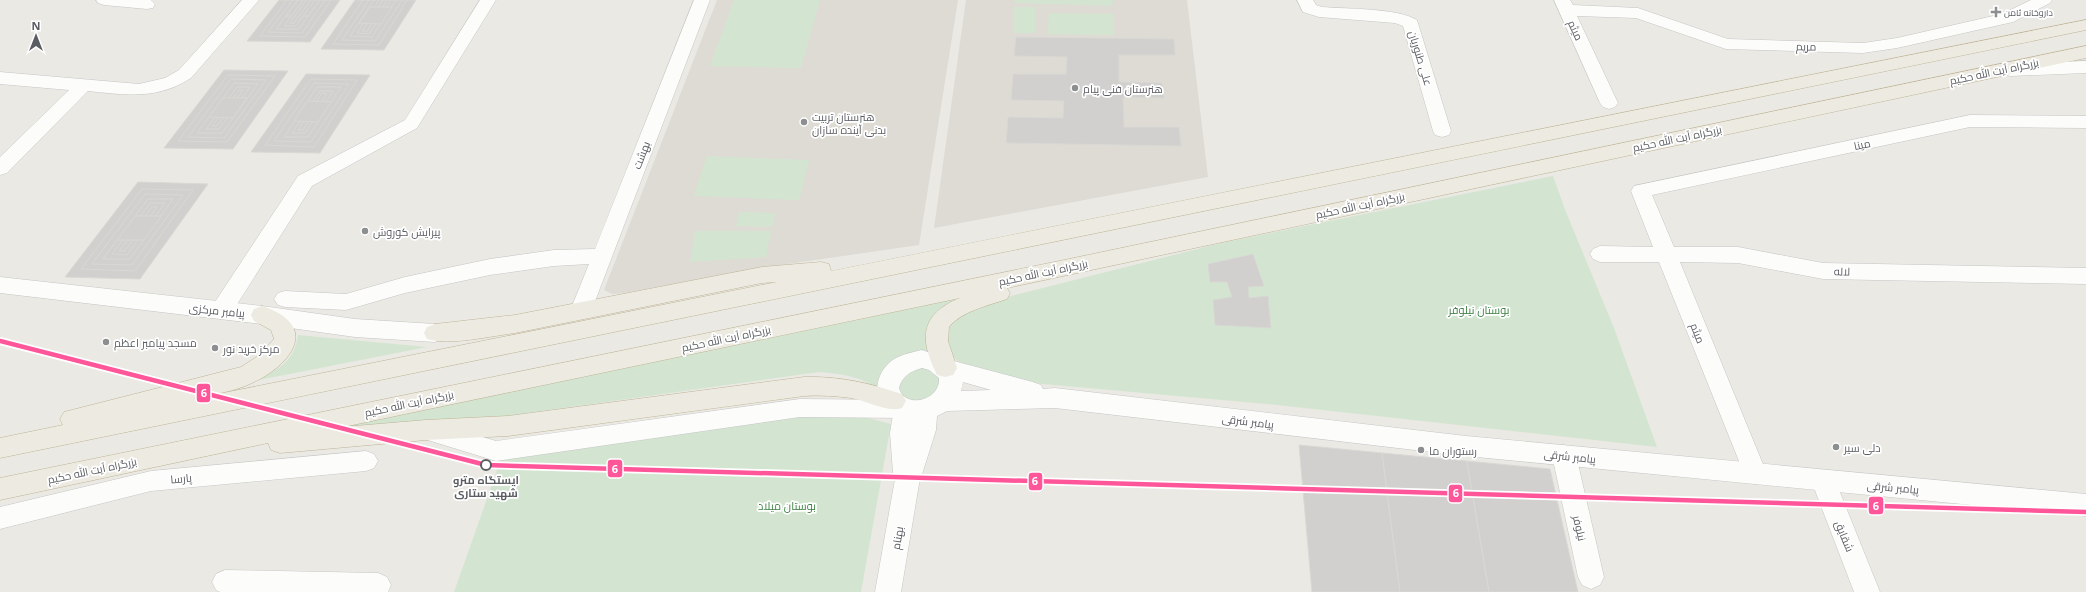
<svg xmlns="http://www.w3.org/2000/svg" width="2086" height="592" font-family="'Open Sans',Cairo,sans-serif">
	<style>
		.education { fill: #dddbd4 }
		.green { fill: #d3e5d1 }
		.building { fill: #d1d0ce; stroke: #d9d8d4 }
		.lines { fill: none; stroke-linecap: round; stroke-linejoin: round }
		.street-casing { stroke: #c6c5c5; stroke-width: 1 }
		.secondary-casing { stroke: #c5c5c5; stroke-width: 1 }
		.highway-casing { stroke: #bfb395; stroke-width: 1 }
		.street { fill: #fcfcfb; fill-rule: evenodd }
		.secondary { fill: #fcfcfb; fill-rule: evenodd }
		.highway { fill: #edebe1; fill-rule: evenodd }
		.metro-1-casing { stroke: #fff; stroke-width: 8 }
		.metro-1 { stroke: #f59; stroke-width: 4.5 }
		.poi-dot { fill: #8c8e90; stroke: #fff; stroke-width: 1.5 }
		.stop-dot { fill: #fff; stroke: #5a5d62; stroke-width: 2 }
		.labels { text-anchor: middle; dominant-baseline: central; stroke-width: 3.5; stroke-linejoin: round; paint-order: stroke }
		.far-poi-label { font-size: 9px; fill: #5a5d62; stroke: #fff; text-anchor: start }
		.street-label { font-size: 11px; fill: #5a5d62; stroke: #fff }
		.poi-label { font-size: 11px; fill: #5a5d62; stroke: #fff; text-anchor: start }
		.park-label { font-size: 11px; fill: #3b8040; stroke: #fff }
		.stop-label { font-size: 11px; font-weight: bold; fill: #5a5d62; stroke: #fff }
		.line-badge { stroke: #fff; stroke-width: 1.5 }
		.badge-label { font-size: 11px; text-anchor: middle; font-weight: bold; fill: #fff }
	</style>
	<rect width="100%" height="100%" fill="#eae9e4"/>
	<g class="education">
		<polygon points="717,0 958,0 919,245 767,267 624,293 612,294 604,290"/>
		<polygon points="966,0 1187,0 1208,177 934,228"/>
	</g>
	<g class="green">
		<polygon points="734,0 820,0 801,68 710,66"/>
		<polygon points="1015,0 1113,0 1112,6 1014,3"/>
		<rect x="1013" y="7" width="22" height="26"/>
		<polygon points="1049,13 1114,14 1114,35 1048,34"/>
		<polygon points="707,156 809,160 799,200 694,196"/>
		<polygon points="1553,176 1566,212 1614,328 1657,447 1277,405 1032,383 963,365 949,354 946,327 964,308 1221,243"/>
		<polygon points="739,212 775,213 772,227 736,226"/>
		<polygon points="695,231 771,231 766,257 690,262"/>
		<path d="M955,299L944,307L936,355L879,391C863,376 841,374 819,372L506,416L305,435Z"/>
		<path d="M298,335L427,347L259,380C280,367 294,362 298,335Z"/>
		<polygon points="917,364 943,374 940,398 903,404 893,381"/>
		<polygon points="798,415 857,415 891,424 861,592 454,592 501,459"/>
	</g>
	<g class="building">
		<polygon points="279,0 340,0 310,42 247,41"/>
		<polygon points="287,0 331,0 305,37 260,36"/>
		<polygon points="293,0 325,0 302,33 268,32"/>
		<polygon points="298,0 320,0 299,29 276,29"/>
		<polygon points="298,0 320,0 308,16 286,16"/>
		<polygon points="303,0 315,0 296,26 284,26"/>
		<polygon points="306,0 311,0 294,23 290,23"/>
		<polygon points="355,0 416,0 384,50 321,49"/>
		<polygon points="363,0 407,0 379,45 333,44"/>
		<polygon points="369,0 402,0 375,41 342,40"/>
		<polygon points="374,0 396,0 372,37 350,36"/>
		<polygon points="379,0 391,0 369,34 357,33"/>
		<polygon points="383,0 387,0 367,31 362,31"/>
		<polygon points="370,7 392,7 381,24 359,23"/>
		<polygon points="1016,37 1174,39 1175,55 1119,55 1119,82 1162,83 1164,98 1123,97 1124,127 1179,127 1181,146 1006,143 1008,117 1063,118 1064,101 1011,100 1013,74 1066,74 1067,57 1014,56"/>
		<polygon points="224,70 288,71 233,149 164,148"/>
		<polygon points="306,74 370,75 320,153 251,152"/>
		<polygon points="228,75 275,76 227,142 178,141"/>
		<polygon points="231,79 266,80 224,138 188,137"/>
		<polygon points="311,79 357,80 314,147 265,145"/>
		<polygon points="234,83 258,84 222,133 197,133"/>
		<polygon points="314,83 349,84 311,142 274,141"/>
		<polygon points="237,87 250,87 219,129 206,129"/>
		<polygon points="317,87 341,87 308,137 284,137"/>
		<polygon points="239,90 243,90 217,126 212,126"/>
		<polygon points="320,91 333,91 305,133 292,133"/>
		<polygon points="322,93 327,94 303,130 298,130"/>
		<polygon points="223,98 247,98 233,118 209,117"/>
		<polygon points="307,101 331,102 318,122 294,121"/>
		<polygon points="138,182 208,184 140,279 65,277"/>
		<polygon points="142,189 193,190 135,271 81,269"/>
		<polygon points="145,194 183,195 132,265 92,264"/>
		<polygon points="148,199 173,199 130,259 103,259"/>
		<polygon points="150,203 165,203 127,255 112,254"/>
		<polygon points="152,207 157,207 125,251 119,251"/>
		<polygon points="135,216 161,216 144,240 117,240"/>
		<polygon points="1253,254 1264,286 1248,287 1249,298 1268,296 1271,328 1215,325 1213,300 1232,297 1227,282 1210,282 1208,264"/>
		<polygon points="1299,445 1382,453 1400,592 1312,592"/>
		<polygon points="1382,453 1467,461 1489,592 1400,592"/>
		<polygon points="1467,461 1550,469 1578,592 1489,592"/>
	</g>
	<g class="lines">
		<g class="street-casing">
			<g id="street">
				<polygon points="96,0 151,0 155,4 153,8 147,9 104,5 98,3"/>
				<path d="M242,0H259L191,78C157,100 126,95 88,91L7,173L0,175V157L69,90L0,84V72L139,84L165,78L179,70Z"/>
				<polygon points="480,0 496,0 417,128 312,186 229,317 221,319 213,317 210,311 213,305 298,176 405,120"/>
				<polygon points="694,0 710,0 589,317 581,319 573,317 570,311 589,264 554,266 490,275 405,293 346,310 285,307 278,305 274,299 278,293 285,291 346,294 405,277 490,259 554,250 595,249"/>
				<path d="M1297,0H1313L1316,5L1322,7C1346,9 1398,8 1417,20L1451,131L1449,135L1442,137L1435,135L1433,131L1403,26L1395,23L1319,17L1303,12Z"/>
				<polygon points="1554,0 1570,0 1573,5 1638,8 1728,39 1863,43 1897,38 2002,14 2031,0 2052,0 2050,3 2013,22 1897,48 1863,53 1726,49 1636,18 1577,16 1618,103 1615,107 1609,109 1603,107 1600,103"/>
				<polygon points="1970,115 2086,116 2086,128 1970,127 1652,195 1674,247 1738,247 1823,263 2086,268 2086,284 1823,279 1738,263 1680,262 1767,474 1763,481 1755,484 1747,481 1659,262 1600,262 1593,259 1590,254 1593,249 1600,246 1653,247 1631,191 1634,186"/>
				<polygon points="800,399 906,400 914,402 917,409 914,416 906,418 800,417 496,461 421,438 417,431 421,424 429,421 496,441"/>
				<polygon points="1564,445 1572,448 1576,455 1604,577 1600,585 1591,589 1582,585 1578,577 1552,455 1556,448"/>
				<polygon points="366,451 374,454 378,461 374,468 366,471 151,491 0,529 0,507 151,471"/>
				<polygon points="1823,470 1831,473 1835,480 1880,592 1854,592 1811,480 1815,473"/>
				<polygon points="225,570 378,573 387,577 391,585 388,592 220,592 216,590 212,582 216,574"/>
			</g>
		</g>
		<g class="secondary-casing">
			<g id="secondary">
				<polygon points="2086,61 2086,73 2010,76 2004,74 2001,70 2004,66 2010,64"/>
				<polygon points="0,277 262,306 355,319 435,324 443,327 446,333 443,339 435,342 355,337 262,324 0,293"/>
				<path d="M922,350L950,360L1033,382L1041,385L1043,389L1055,388L1466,436L2086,494V516L1466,456L1055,408L947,411L937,416L936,430L919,484L901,592H875L895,479L893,473L890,433L893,414C873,404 873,379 888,364C896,355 910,353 922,350ZM922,368L929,370L939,378C941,400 905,410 899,388C902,376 911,371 922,368ZM963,382L991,390L961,391Z"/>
			</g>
		</g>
		<g class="highway-casing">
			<g id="highway">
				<path d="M2086,20V30L0,458V438L63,425L60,419L64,412L241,367L258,356L274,339L271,330L254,321L251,315L254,309L262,306C321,325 292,365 252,383C234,392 212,394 193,399L777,282L762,283L515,333C492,336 448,346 427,339L424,333L427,327L435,324L515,315L762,267L821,262L829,264L831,271Z"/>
				<path d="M2086,46V58L1007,288L1010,293L1007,299C987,306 962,311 949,327L948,341L957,368L953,375L945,377L937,375C919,339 920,314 960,298L343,427L426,420L508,416L804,377C839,376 870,383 902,394L906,401L902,408C887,413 868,401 851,398C836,396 820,395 804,396L508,436L426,440L280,453L271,450L268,443L0,500V478L1069,259Z"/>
			</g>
		</g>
		<use href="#street" class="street"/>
		<use href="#secondary" class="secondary"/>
		<use href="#highway" class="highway"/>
		<g class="metro-1-casing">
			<polyline id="metro-1" points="0,341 486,465 2086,512"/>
		</g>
		<use href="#metro-1" class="metro-1"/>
	</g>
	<g class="poi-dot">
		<path d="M1994 6h4v4h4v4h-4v4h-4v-4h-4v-4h4z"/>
		<circle cx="1075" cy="88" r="4"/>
		<circle cx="804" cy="122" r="4"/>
		<circle cx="365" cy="231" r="4"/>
		<circle cx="106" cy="342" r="4"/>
		<circle cx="215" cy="348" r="4"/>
		<circle cx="1836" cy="447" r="4"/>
		<circle cx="1421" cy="450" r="4"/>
	</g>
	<circle class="stop-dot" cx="486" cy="465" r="5"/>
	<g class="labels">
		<g class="far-poi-label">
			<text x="2004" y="12">داروخانه ثامن</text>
		</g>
		<g class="street-label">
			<text transform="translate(1576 30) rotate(65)">میثم</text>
			<text transform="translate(1806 46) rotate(1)">مریم</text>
			<text transform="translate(1421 58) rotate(73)">علی طنوریان</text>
			<text transform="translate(1994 71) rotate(-12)">بزرگراه آیت الله حکیم</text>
			<text transform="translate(1677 138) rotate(-12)">بزرگراه آیت الله حکیم</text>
			<text transform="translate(1862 144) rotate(-12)">مینا</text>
			<text transform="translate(641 155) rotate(-69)">بهشت</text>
			<text transform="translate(1360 205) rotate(-12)">بزرگراه آیت الله حکیم</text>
			<text transform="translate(1842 271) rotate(1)">لاله</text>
			<text transform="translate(1043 272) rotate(-12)">بزرگراه آیت الله حکیم</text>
			<text transform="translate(217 310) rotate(6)">پیامبر مرکزی</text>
			<text transform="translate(1698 333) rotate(68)">میثم</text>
			<text transform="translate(726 338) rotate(-12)">بزرگراه آیت الله حکیم</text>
			<text transform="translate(409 403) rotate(-12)">بزرگراه آیت الله حکیم</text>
			<text transform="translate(1248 421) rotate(7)">پیامبر شرقی</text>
			<text transform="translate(1570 456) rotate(6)">پیامبر شرقی</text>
			<text transform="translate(92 470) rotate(-12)">بزرگراه آیت الله حکیم</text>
			<text transform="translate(181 478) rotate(-5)">پارسا</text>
			<text transform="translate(1893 487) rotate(5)">پیامبر شرقی</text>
			<text transform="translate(1580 528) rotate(77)">نیلوفر</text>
			<text transform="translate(1845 536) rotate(68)">شقایق</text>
			<text transform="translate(897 538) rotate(-81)">بهنام</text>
		</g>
		<g class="poi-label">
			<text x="1083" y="88">هنرستان فنی پیام</text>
			<text x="812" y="116">هنرستان تربیت<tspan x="812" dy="13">بدنی آینده سازان</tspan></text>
			<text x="373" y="231">پیرایش کوروش</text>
			<text x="114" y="342">مسجد پیامبر اعظم</text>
			<text x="223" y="348">مرکز خرید نور</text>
			<text x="1844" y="447">دلی سیر</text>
			<text x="1429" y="450">رستوران ما</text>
		</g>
		<g class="park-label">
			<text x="1479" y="309">بوستان نیلوفر</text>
			<text x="787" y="505">بوستان میلاد</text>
		</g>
		<g class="stop-label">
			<text x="486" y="479">ایستگاه مترو<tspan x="486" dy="13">شهید ستاری</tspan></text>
		</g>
	</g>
	<g class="line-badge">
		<rect x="196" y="383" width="15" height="20" rx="4" fill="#f59"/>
		<rect x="607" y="459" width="16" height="19" rx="4" fill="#f59"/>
		<rect x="1028" y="472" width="15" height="19" rx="4" fill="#f59"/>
		<rect x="1448" y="484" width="15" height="19" rx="4" fill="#f59"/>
		<rect x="1868" y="496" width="16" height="19" rx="4" fill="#f59"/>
	</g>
	<g class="badge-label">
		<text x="204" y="397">6</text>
		<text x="615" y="473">6</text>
		<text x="1035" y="485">6</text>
		<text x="1456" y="497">6</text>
		<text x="1876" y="510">6</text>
	</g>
	<g transform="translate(36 36)" stroke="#ffffff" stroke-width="3" paint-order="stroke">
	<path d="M0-3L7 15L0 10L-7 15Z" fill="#5a5d62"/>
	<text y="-6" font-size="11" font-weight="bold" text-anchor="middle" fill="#5a5d62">N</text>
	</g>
</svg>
